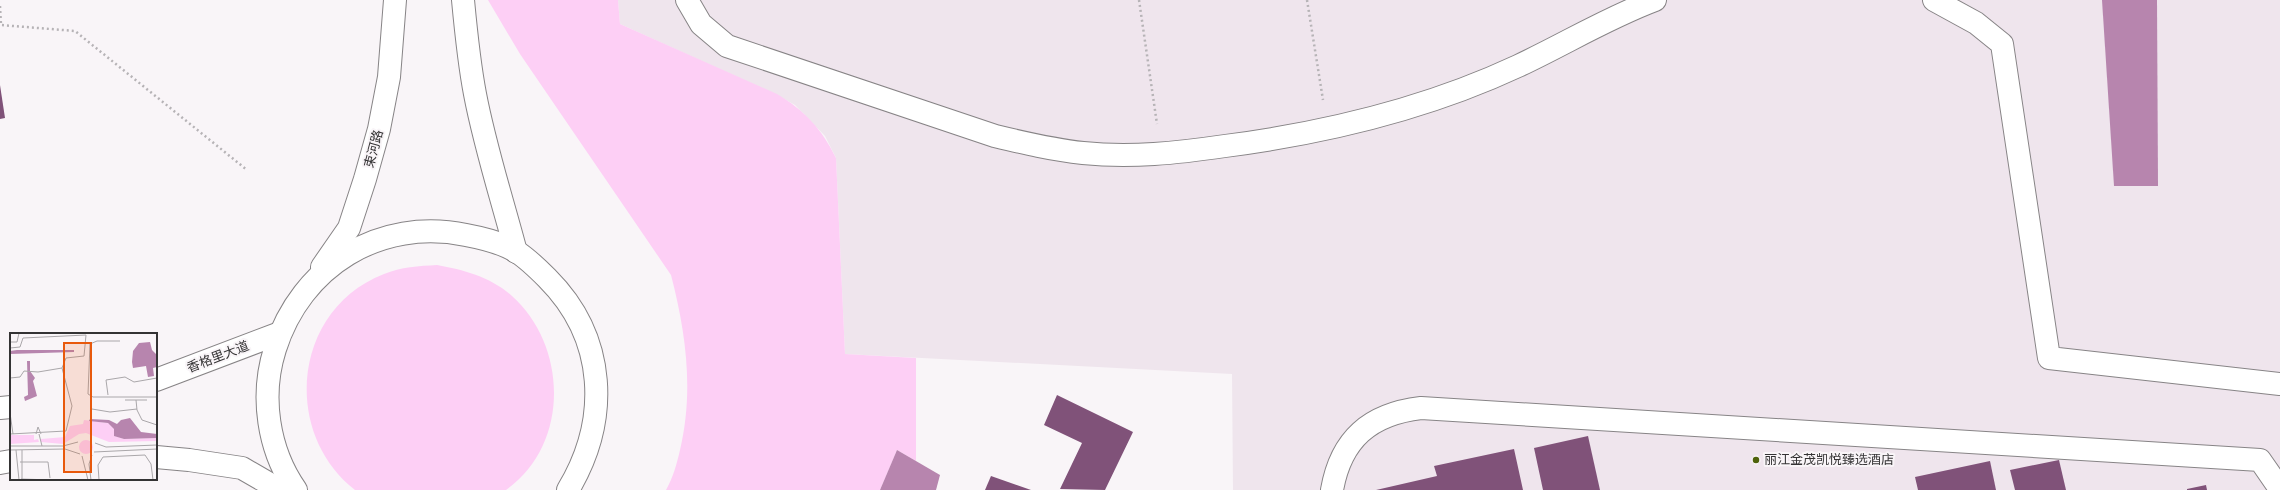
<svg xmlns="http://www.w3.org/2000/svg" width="2280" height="490" font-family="'Source Sans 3','Noto Sans SC',sans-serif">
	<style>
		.built { fill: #efe5ed }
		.green { fill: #fdcff5 }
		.water { fill: #b785ae }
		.building { fill: #805279 }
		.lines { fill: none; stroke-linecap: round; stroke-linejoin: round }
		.minor-casing { stroke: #878486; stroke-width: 24 }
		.major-casing { stroke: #878486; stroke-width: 24 }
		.path { stroke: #b6b3b6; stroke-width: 2.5; stroke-dasharray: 2 3; stroke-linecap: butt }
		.minor { stroke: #fff; stroke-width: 22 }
		.major { stroke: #fff; stroke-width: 22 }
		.poi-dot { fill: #4e620b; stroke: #f9f5f8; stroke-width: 1.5 }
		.labels { text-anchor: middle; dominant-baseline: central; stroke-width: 4; stroke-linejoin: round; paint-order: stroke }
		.street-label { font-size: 13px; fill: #343334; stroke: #f9f5f8 }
		.poi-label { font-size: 13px; fill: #343334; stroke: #f9f5f8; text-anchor: start }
		.inset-road { fill: none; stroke: #aaa7aa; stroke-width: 1 }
		.view { fill: #e8590c; fill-opacity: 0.15; stroke: #e8590c; stroke-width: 2 }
		.inset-edge { fill: none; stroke: #343334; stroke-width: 2 }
	</style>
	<rect width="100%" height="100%" fill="#f9f5f8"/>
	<polygon class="built" points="618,0 2280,0 2280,490 1233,490 1232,374 845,354 836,158 825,136 795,105 777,95 620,24"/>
	<g class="green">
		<path d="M488,0H618L620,24L777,94C804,110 822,129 836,158L845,354L916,358V461L897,450L880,490H666C673,478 677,463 680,450C694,391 686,333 671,275L520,54Z"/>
		<path d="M437,265C464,270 491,277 512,296C568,346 570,445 506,490H355C281,432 293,309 384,274C401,267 419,266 437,265Z"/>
	</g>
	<g class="water">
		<polygon points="2102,0 2157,0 2158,186 2114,186"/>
		<polygon points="897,450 940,475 936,490 880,490"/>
	</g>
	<g class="building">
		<polygon points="0,85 5,118 0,119"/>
		<polygon points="1057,395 1133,432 1105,490 1060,489 1082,443 1044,425"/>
		<polygon points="1588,436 1600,490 1543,490 1534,448"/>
		<polygon points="1514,449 1523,490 1376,490 1437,476 1434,466"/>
		<polygon points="2059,460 2066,490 2015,490 2010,470"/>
		<polygon points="1990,461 1996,490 1918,490 1915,477"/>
		<polygon points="991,476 1031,490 985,490"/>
		<polygon points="2206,485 2207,490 2187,490 2187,489"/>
	</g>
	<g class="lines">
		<g class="minor-casing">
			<g id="minor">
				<path d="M687,0L701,24L727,46L995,136C1024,143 1053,150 1083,153C1131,158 1177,153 1225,146C1325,133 1426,109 1518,66C1565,44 1607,18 1655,0"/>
				<polyline points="1934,0 1976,23 2002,44 2049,358 2280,384"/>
				<path d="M1332,490C1341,439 1370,414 1421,408L2260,460L2280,489"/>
			</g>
		</g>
		<g class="major-casing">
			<g id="major">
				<path d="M463,0C466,32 469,63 475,94C485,147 502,199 516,252"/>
				<polyline points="322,267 349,228 365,179 379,129 389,77 395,0"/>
				<polyline points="156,380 280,333"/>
				<polyline points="0,408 11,407"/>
				<polyline points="156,457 189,460 242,468 280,490"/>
				<polyline points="0,463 11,461"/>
				<path d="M296,490C268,450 260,396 275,349C301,266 380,217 466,235C482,238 503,243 517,252C528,259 538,269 547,278C607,338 610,420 568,490"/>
			</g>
		</g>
		<g class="path">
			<polyline points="1139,0 1157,124"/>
			<polyline points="1307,0 1323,100"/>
			<polyline points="0,6 1,25 75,31 247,170"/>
		</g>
		<use href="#minor" class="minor"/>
		<use href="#major" class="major"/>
	</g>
	<circle class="poi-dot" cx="1756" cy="460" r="4"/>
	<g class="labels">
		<g class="street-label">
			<text transform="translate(374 149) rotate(-75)">束河路</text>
			<text transform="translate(218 357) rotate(-21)">香格里大道</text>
		</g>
		<g class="poi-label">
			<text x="1764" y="460">丽江金茂凯悦臻选酒店</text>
		</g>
	</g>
	<g transform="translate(10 333)">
		<rect width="147" height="147" fill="#f9f5f8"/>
		<path d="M74,87L98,90L104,96L105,103L114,106L147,105V108L99,109L76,100L69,101L53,111L31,109V106L55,104L60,93L73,91ZM0,102H24V107L28,106L29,109L0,111ZM69 114a7 7 0 1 1 14 0a7 7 0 1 1-14 0Z" fill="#fdcff5"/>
		<path d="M140,9L142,17L147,22V34L143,35L144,43L138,44L136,33L123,35L122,29L123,18L129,10ZM64,17V19L0,21V18L7,17ZM17,28H20V38L25,45L23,48L27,63L15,68L14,64L18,62ZM120,85L131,99L147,101V105L114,106L104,103V96L98,90L79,88L80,86L99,87L107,91L111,87Z" fill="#b785ae"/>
		<path class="inset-road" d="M110,8H87L80,11L78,61L83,64H147M0,9H7L9,0M0,15L10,14L13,5L76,2L74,23L56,25L52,35L62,73L56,98L0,101M0,45L10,44L14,38L28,39L52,35M98,62L96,47L115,44L124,49L147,45M115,67H137M126,67L127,77L132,87L147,92M82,76L100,79L127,76M0,80L3,101M26,101L28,94L31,101M29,101L32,113M85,110L96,114L147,112M0,113H53L68,109M0,117L55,116L70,121M6,117L9,147M84,119L147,116M72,123L78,147M10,129H38L40,145M11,146L42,147M12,146V117M81,147L79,131L82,122M89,147L88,132L93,124L135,122L141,131L143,147"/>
		<path class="view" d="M54,10H81V139H54Z"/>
		<rect width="147" height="147" class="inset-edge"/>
	</g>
</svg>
